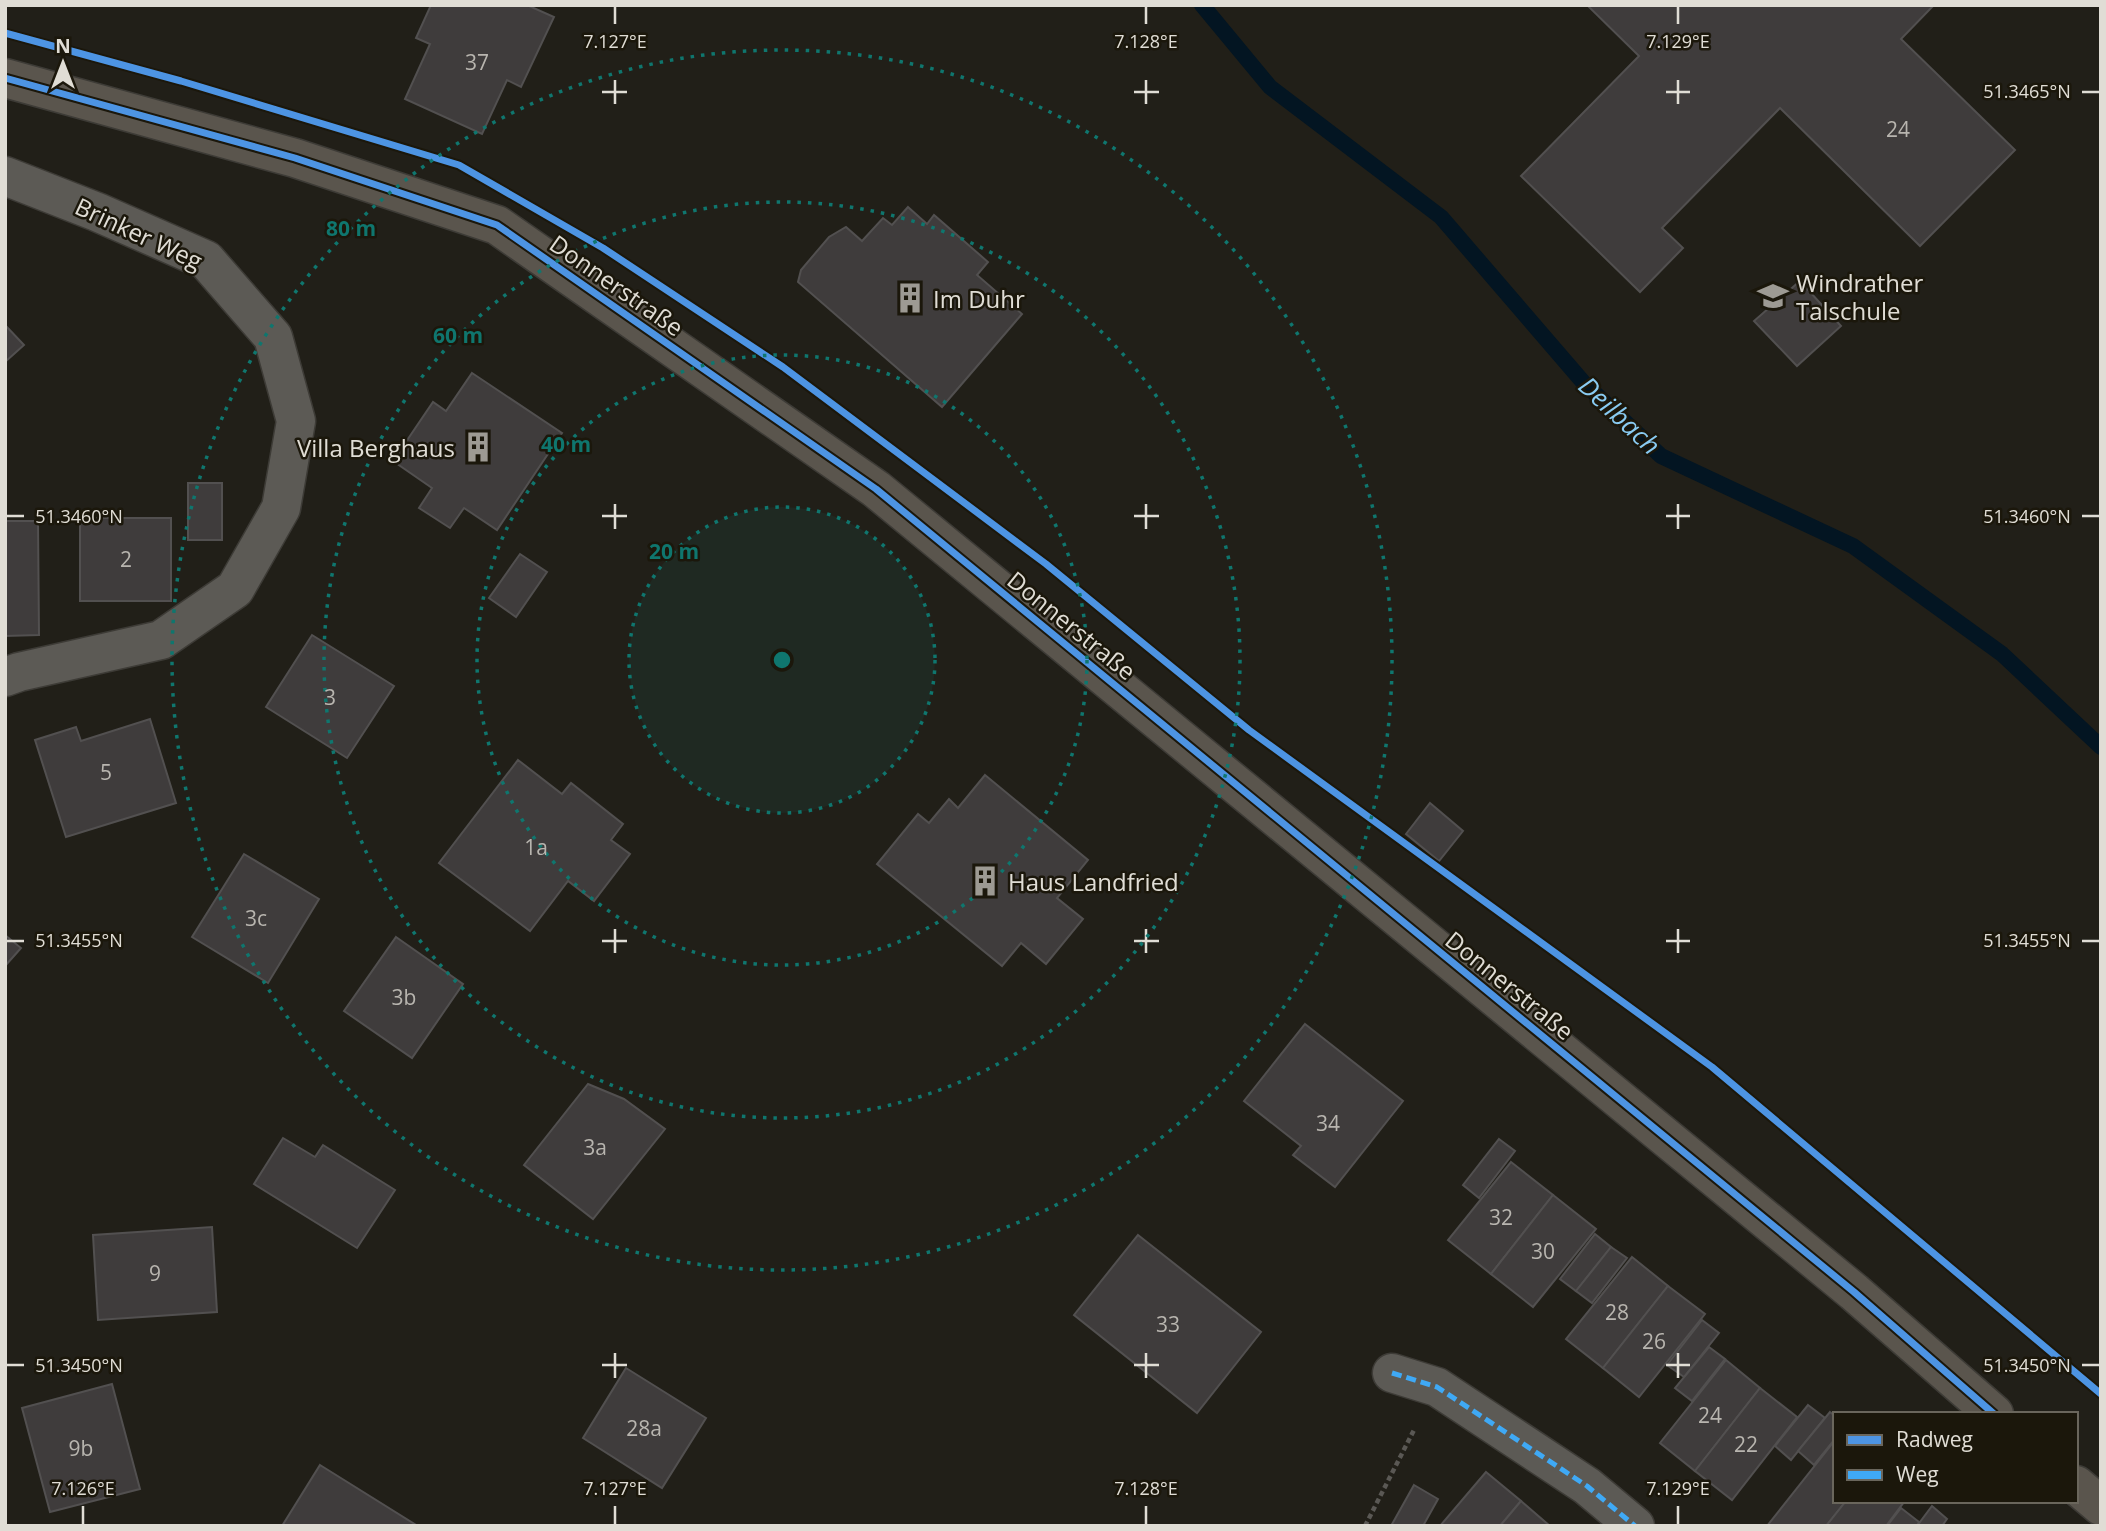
<svg xmlns="http://www.w3.org/2000/svg" width="2106" height="1531" font-family="'Open Sans',sans-serif">
	<style>
		.lines { fill: none; stroke-linecap: round; stroke-linejoin: round }
		.stream { stroke: #031522; stroke-width: 16 }
		.building { fill: #3f3c3c; stroke: #525050; stroke-width: 2 }
		.minor-casing { stroke: #3d3b36; stroke-width: 41 }
		.secondary-casing { stroke: #3d3b36; stroke-width: 41 }
		.path { stroke: #5a5854; stroke-width: 4.5; stroke-dasharray: 5 3.5; stroke-linecap: butt }
		.minor { stroke: #5c5a55; stroke-width: 38 }
		.secondary { stroke: #5a554d; stroke-width: 38 }
		.quiet { stroke: #3fa9f5; stroke-width: 5; stroke-dasharray: 10 5; stroke-linecap: butt }
		.cycleway-casing { stroke: #1b170b; stroke-width: 11 }
		.cycleway { stroke: #4d94e3; stroke-width: 7 }
		.ticks { fill: none; stroke: #e0ddd5; stroke-width: 2.5 }
		.ring { fill: none; stroke: #0f766e; stroke-width: 3.5; stroke-dasharray: 3.5 7 }
		.labels { text-anchor: middle; dominant-baseline: central; stroke-width: 5; stroke-linejoin: round; paint-order: stroke }
		.number-label { font-size: 21px; fill: #b8b5af }
		.street-label { font-size: 24px; fill: #e0ddd5; stroke: #1b170b }
		.poi-label { font-size: 24px; fill: #e0ddd5; stroke: #1b170b; text-anchor: start }
		.water-label { font-size: 26px; font-style: italic; fill: #89cbf2; stroke: #1b170b }
		.ticks-label { font-size: 18px; text-anchor: middle; fill: #e0ddd5; stroke: #1b170b; stroke-width: 5; stroke-linejoin: round; paint-order: stroke }
		.centre { fill: #0f766e; stroke: #1b170b; stroke-width: 3.5 }
		.ring-label { font-size: 21px; text-anchor: middle; font-weight: bold; fill: #0f766e; stroke: #1b170b; stroke-width: 5; stroke-linejoin: round; paint-order: stroke }
	</style>
	<rect width="100%" height="100%" fill="#211f18"/>
	<g class="lines">
		<polyline class="stream" points="1202,5 1270,87 1441,217 1583,382 1661,456 1853,546 2002,654 2101,747"/>
	</g>
	<g class="building">
		<polygon points="431,5 527,5 554,17 521,87 507,80 482,134 405,99 430,44 416,38"/>
		<polygon points="1587,5 1934,5 1901,39 2015,150 1920,246 1780,108 1662,228 1683,248 1640,292 1521,176 1639,56"/>
		<polygon points="908,207 927,224 934,215 988,262 977,275 1022,314 942,407 798,282 801,270 829,237 846,227 862,241 883,218 892,225"/>
		<polygon points="1800,281 1841,326 1797,366 1754,321"/>
		<polygon points="5,325 24,345 5,362"/>
		<polygon points="472,373 562,433 497,530 464,508 450,528 419,508 432,488 393,461 433,402 446,411"/>
		<rect x="188" y="483" width="34" height="57"/>
		<rect x="80" y="518" width="91" height="83"/>
		<polygon points="5,521 38,521 39,635 5,636"/>
		<polygon points="520,554 547,572 516,617 489,598"/>
		<polygon points="312,635 394,686 347,758 266,707"/>
		<polygon points="150,719 176,803 66,837 35,740 76,727 81,741"/>
		<polygon points="518,760 562,794 571,783 623,824 611,840 630,854 594,901 568,881 530,931 439,863"/>
		<polygon points="985,775 1088,860 1057,898 1083,919 1046,964 1021,943 1002,966 877,864 918,814 929,823 949,799 958,808"/>
		<polygon points="1430,803 1463,831 1439,861 1406,834"/>
		<polygon points="244,854 319,899 268,983 192,937"/>
		<polygon points="5,935 21,948 5,966"/>
		<polygon points="396,937 463,984 412,1058 344,1011"/>
		<polygon points="1305,1024 1403,1101 1335,1187 1293,1155 1301,1146 1244,1101"/>
		<polygon points="588,1084 624,1099 665,1129 593,1219 524,1165"/>
		<polygon points="283,1138 315,1157 323,1145 395,1190 357,1248 254,1184"/>
		<polygon points="1499,1139 1515,1151 1479,1198 1463,1185"/>
		<polygon points="1511,1162 1553,1195 1491,1274 1448,1240"/>
		<polygon points="1553,1195 1596,1229 1533,1307 1491,1274"/>
		<polygon points="212,1227 217,1312 98,1320 93,1235"/>
		<polygon points="1595,1234 1611,1247 1576,1291 1560,1279"/>
		<polygon points="1138,1235 1261,1332 1197,1413 1074,1315"/>
		<polygon points="1611,1247 1627,1258 1592,1303 1576,1291"/>
		<polygon points="1632,1257 1668,1286 1603,1368 1566,1339"/>
		<polygon points="1668,1286 1705,1314 1639,1397 1603,1368"/>
		<polygon points="1702,1320 1719,1333 1684,1377 1667,1365"/>
		<polygon points="1709,1347 1725,1359 1692,1401 1675,1388"/>
		<polygon points="1726,1360 1760,1388 1695,1471 1660,1443"/>
		<polygon points="626,1368 706,1418 662,1488 583,1438"/>
		<polygon points="112,1384 140,1489 50,1512 22,1408"/>
		<polygon points="1760,1388 1797,1417 1732,1500 1695,1471"/>
		<polygon points="1808,1405 1825,1418 1791,1460 1775,1446"/>
		<polygon points="1830,1412 1835,1416 1835,1439 1814,1465 1798,1451"/>
		<polygon points="1832,1444 1835,1447 1835,1501 1846,1501 1826,1526 1767,1526"/>
		<polygon points="320,1465 416,1525 415,1526 282,1526"/>
		<polygon points="1486,1472 1521,1501 1500,1526 1440,1526"/>
		<polygon points="1414,1485 1438,1499 1423,1526 1391,1526"/>
		<polygon points="1521,1501 1550,1526 1500,1526"/>
		<polygon points="1846,1501 1903,1501 1904,1502 1886,1526 1826,1526"/>
		<polygon points="1932,1506 1947,1519 1942,1526 1917,1526"/>
		<polygon points="1901,1508 1919,1522 1917,1526 1887,1526"/>
	</g>
	<g class="lines">
		<g class="minor-casing">
			<g id="minor">
				<polyline points="5,176 97,212 206,260 273,337 296,421 281,508 235,589 161,640 19,672 5,677"/>
				<polyline points="1392,1373 1437,1387 1587,1486 1635,1526"/>
			</g>
		</g>
		<g class="secondary-casing">
			<g id="secondary">
				<polyline points="5,78 295,158 497,225 876,489 1854,1292 1994,1414"/>
				<polyline points="2076,1485 2101,1506"/>
			</g>
		</g>
		<polyline class="path" points="1365,1526 1415,1428"/>
		<use href="#minor" class="minor"/>
		<use href="#secondary" class="secondary"/>
		<polyline class="quiet" points="1392,1373 1437,1387 1587,1486 1635,1526"/>
		<g class="cycleway-casing">
			<g id="cycleway">
				<polyline points="5,33 181,81 459,165 603,248 783,367 1046,564 1249,730 1712,1067 2101,1394"/>
				<polyline points="5,78 295,158 497,225 876,489 1854,1292 1994,1414"/>
			</g>
		</g>
		<use href="#cycleway" class="cycleway"/>
	</g>
	<path class="ticks" d="M615,7V24M1146,7V24M1678,7V24M615,80V104M1146,80V104M1678,80V104M602,92H627M1134,92H1159M1666,92H1690M2082,92H2099M615,504V529M1146,504V529M1678,504V529M7,516H24M602,516H627M1134,516H1159M1666,516H1690M2082,516H2099M615,929V953M1146,929V953M1678,929V953M7,941H24M602,941H627M1134,941H1159M1666,941H1690M2082,941H2099M615,1353V1378M1146,1353V1378M1678,1353V1378M7,1365H24M602,1365H627M1134,1365H1159M1666,1365H1690M2082,1365H2099M83,1506V1524M615,1506V1524M1146,1506V1524M1678,1506V1524"/>
	<circle cx="782" cy="660" r="153" fill="#0f766e" fill-opacity=".12"/>
	<g class="ring">
		<circle cx="782" cy="660" r="153"/>
		<circle cx="782" cy="660" r="305"/>
		<circle cx="782" cy="660" r="458"/>
		<circle cx="782" cy="660" r="610"/>
	</g>
	<defs>
		<g id="school-bare" transform="scale(2.415)"><path d="M0-5L7-2L0 1L-7-2ZM-4 1L0 2.5L4 1V4Q0 6-4 4Z" fill="#9d9a93" stroke="#1b170b" stroke-width="2.5" paint-order="stroke"/></g>
		<g id="building-bare" transform="scale(2.415)"><path d="M-4-6H4V6H1V3H-1V6H-4ZM-2.5-4.3h1.7v1.8h-1.7ZM.8-4.3h1.7v1.8H.8ZM-2.5-1h1.7V.8h-1.7ZM.8-1h1.7V.8H.8Z" fill="#9d9a93" stroke="#1b170b" stroke-width="2.5" paint-order="stroke"/></g>
	</defs>
	<g fill-rule="evenodd">
		<use href="#school-bare" x="1773" y="296"/>
		<use href="#building-bare" x="910" y="298"/>
		<use href="#building-bare" x="478" y="447"/>
		<use href="#building-bare" x="985" y="881"/>
	</g>
	<g class="labels">
		<g class="number-label">
			<text x="477" y="62">37</text>
			<text x="1898" y="129">24</text>
			<text x="126" y="559">2</text>
			<text x="330" y="697">3</text>
			<text x="106" y="772">5</text>
			<text x="536" y="847">1a</text>
			<text x="256" y="918">3c</text>
			<text x="404" y="997">3b</text>
			<text x="1328" y="1123">34</text>
			<text x="595" y="1147">3a</text>
			<text x="1501" y="1217">32</text>
			<text x="1543" y="1251">30</text>
			<text x="155" y="1273">9</text>
			<text x="1617" y="1312">28</text>
			<text x="1168" y="1324">33</text>
			<text x="1654" y="1341">26</text>
			<text x="1710" y="1415">24</text>
			<text x="644" y="1428">28a</text>
			<text x="1746" y="1444">22</text>
			<text x="81" y="1448">9b</text>
		</g>
		<g class="street-label">
			<text transform="translate(139 233) rotate(25)">Brinker Weg</text>
			<text transform="translate(617 285) rotate(35)">Donnerstraße</text>
			<text transform="translate(1072 625) rotate(39)">Donnerstraße</text>
			<text transform="translate(1510 985) rotate(39)">Donnerstraße</text>
		</g>
		<g class="poi-label">
			<text x="1796" y="282">Windrather<tspan x="1796" dy="28">Talschule</tspan></text>
			<text x="933" y="298">Im Duhr</text>
			<text x="455" y="447" text-anchor="end">Villa Berghaus</text>
			<text x="1008" y="881">Haus Landfried</text>
		</g>
		<g class="water-label">
			<text transform="translate(1620 415) rotate(43)">Deilbach</text>
		</g>
	</g>
	<g class="ticks-label">
		<text x="615" y="48">7.127°E</text>
		<text x="1146" y="48">7.128°E</text>
		<text x="1678" y="48">7.129°E</text>
		<text x="2027" y="98">51.3465°N</text>
		<text x="79" y="523">51.3460°N</text>
		<text x="2027" y="523">51.3460°N</text>
		<text x="79" y="947">51.3455°N</text>
		<text x="2027" y="947">51.3455°N</text>
		<text x="79" y="1372">51.3450°N</text>
		<text x="2027" y="1372">51.3450°N</text>
		<text x="83" y="1495">7.126°E</text>
		<text x="615" y="1495">7.127°E</text>
		<text x="1146" y="1495">7.128°E</text>
		<text x="1678" y="1495">7.129°E</text>
	</g>
	<circle cx="782" cy="660" r="10" class="centre"/>
	<g class="ring-label">
		<text x="351" y="236">80 m</text>
		<text x="458" y="343">60 m</text>
		<text x="566" y="452">40 m</text>
		<text x="674" y="559">20 m</text>
	</g>
	<rect width="2106" height="1531" fill="none" stroke="#e0ddd5" stroke-width="14"/>
	<rect x="1833" y="1412" width="245" height="91" fill="#1b170b" stroke="#6a665c" stroke-width="2"/>
	<rect x="1847" y="1435" width="35" height="10" fill="#4d94e3" stroke="#6a665c" stroke-width="2"/>
	<text x="1896" y="1447" font-size="21" fill="#e0ddd5">Radweg</text>
	<rect x="1847" y="1470" width="35" height="10" fill="#3fa9f5" stroke="#6a665c" stroke-width="2"/>
	<text x="1896" y="1482" font-size="21" fill="#e0ddd5">Weg</text>
	<g transform="translate(63 63)" stroke="#1b170b" stroke-width="5" paint-order="stroke">
	<path d="M0-5L12 26L0 18L-12 26Z" fill="#e0ddd5"/>
	<text y="-10" font-size="19" font-weight="bold" text-anchor="middle" fill="#e0ddd5">N</text>
	</g>
</svg>
